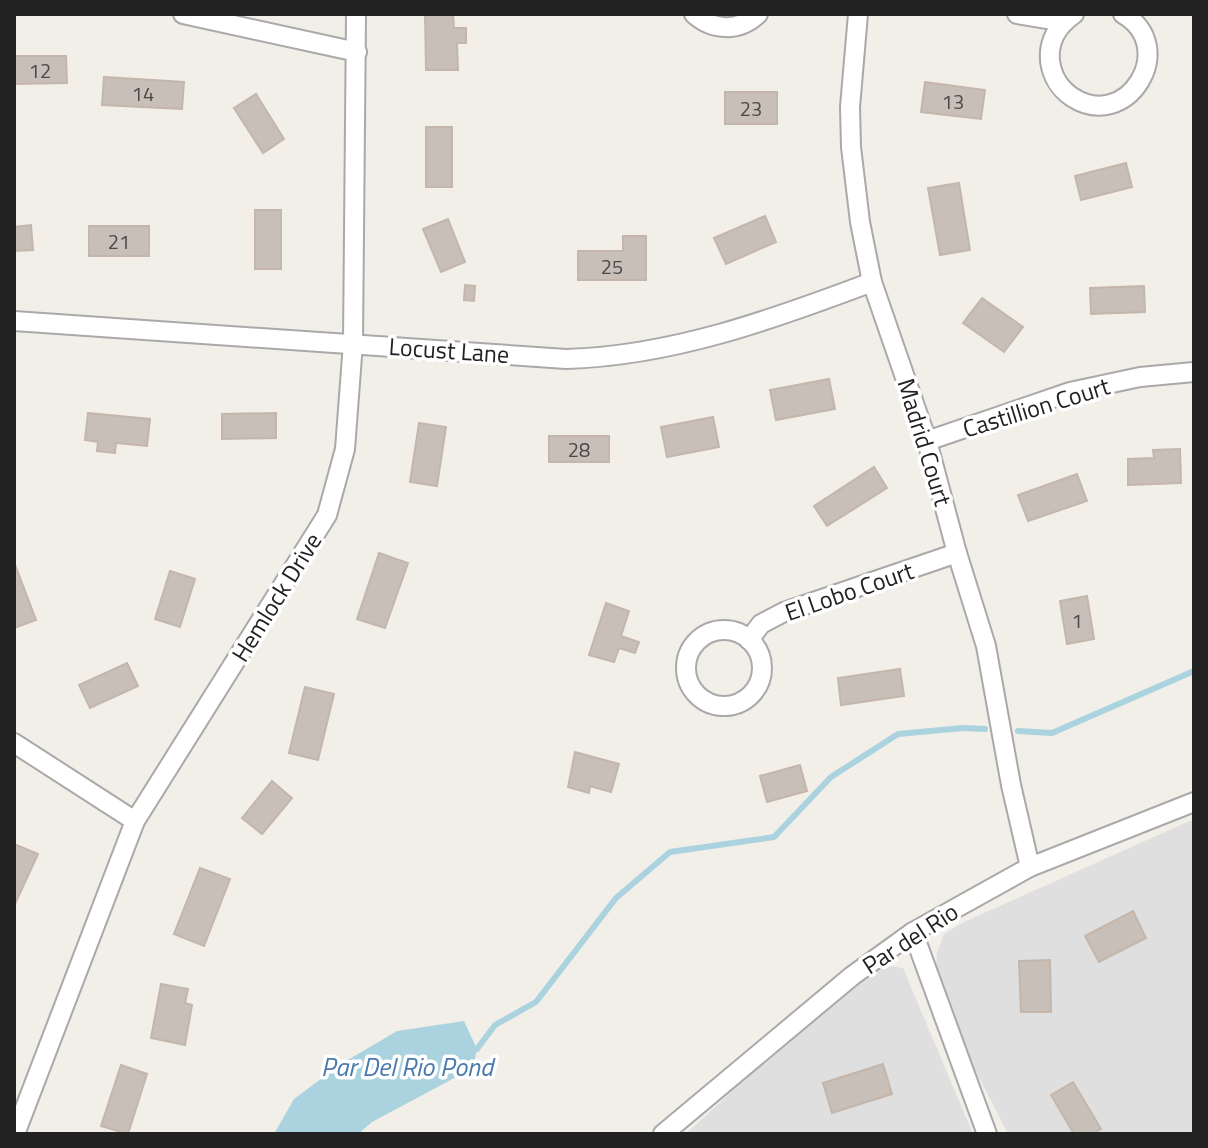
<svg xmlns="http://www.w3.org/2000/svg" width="1208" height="1148" font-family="'Titillium Web',sans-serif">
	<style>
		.residential { fill: #e0dfdf }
		.water { fill: #aad3df }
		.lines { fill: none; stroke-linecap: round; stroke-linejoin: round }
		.stream { stroke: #aad3df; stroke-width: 6 }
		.building { fill: #c7bfb8; stroke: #c4b6ab; stroke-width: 2 }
		.street-casing { stroke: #a9a9a9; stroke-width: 22 }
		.street { stroke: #fff; stroke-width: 18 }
		.labels { text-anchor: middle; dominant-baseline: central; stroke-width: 7; stroke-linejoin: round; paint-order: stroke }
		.number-label { font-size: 20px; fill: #4b4948 }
		.street-label { font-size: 24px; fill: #222; stroke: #fff }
		.water-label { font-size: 26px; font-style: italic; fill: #4a7aab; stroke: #fff }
	</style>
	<rect width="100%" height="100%" fill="#f2efe9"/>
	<g class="residential">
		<polygon points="1194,819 1194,1134 1008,1134 934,990 937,953 944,934 964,922"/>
		<polygon points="870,963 903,968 973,1134 686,1134"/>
	</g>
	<polygon class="water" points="464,1021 477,1049 473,1068 372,1122 358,1134 274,1134 294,1099 341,1064 397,1031"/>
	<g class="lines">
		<g class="stream">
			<polyline points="1018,731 1052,733 1194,671"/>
			<polyline points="477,1049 495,1025 536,1002 616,898 670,852 774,837 831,777 898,734 963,728 985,729"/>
		</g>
	</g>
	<g class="building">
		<polygon points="425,14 453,14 454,28 466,28 466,43 457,43 458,70 426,70"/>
		<polygon points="14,56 66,56 67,83 14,84"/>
		<polygon points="104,77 184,82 182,109 102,105"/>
		<polygon points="925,82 985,90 981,119 921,112"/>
		<rect x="725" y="92" width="52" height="32"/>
		<polygon points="256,94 284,139 263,153 234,108"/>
		<rect x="426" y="127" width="26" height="60"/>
		<polygon points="1126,163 1132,187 1081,200 1075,176"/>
		<polygon points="959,183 970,250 940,255 928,188"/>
		<rect x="255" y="210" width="26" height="59"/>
		<polygon points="765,216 776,242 726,264 714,238"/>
		<polygon points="448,219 465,262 441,272 423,229"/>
		<polygon points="31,225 33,250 14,251 14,227"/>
		<rect x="89" y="226" width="60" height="30"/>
		<polygon points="623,236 646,236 646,280 578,280 578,251 623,251"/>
		<polygon points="465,285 475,286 474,301 464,300"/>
		<polygon points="1144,286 1145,312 1091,314 1090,288"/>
		<polygon points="982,298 1023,327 1004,352 963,323"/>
		<polygon points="829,379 835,409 776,420 770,390"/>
		<polygon points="88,413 150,419 147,446 116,443 115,453 97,451 98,442 85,440"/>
		<polygon points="276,413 276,438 222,439 222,414"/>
		<polygon points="713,417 719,447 667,457 661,427"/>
		<polygon points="419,423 446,427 437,486 410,482"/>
		<rect x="549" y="436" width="60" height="26"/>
		<polygon points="1180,449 1181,483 1128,485 1128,459 1154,458 1153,450"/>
		<polygon points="874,467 887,488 827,526 814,506"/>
		<polygon points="1077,474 1087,501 1028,521 1018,495"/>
		<polygon points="379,553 408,563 385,628 357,619"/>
		<polygon points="14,562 36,620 14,628"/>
		<polygon points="170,571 195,579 180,627 155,619"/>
		<polygon points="1087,596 1094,639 1067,644 1060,601"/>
		<polygon points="606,603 629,611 621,636 639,642 635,653 619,648 614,662 589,655"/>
		<polygon points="127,663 138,686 90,708 79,685"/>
		<polygon points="900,669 904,696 841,705 838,678"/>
		<polygon points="305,687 334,694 318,760 289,753"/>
		<polygon points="575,752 619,764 611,792 590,786 589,793 568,787"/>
		<polygon points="800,765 807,791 767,802 760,776"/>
		<polygon points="272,781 292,798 262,834 242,818"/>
		<polygon points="14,844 38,854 14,906"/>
		<polygon points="200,868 230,879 204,946 174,934"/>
		<polygon points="1133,911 1146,938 1099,962 1085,936"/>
		<polygon points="1050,960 1051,1012 1021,1012 1019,961"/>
		<polygon points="161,984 188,989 185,1003 192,1005 185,1045 151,1038"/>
		<polygon points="883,1064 892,1094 832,1113 823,1083"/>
		<polygon points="121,1065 147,1074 128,1134 101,1126"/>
		<polygon points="1073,1082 1101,1129 1092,1134 1074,1134 1051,1095"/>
	</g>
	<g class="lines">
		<g class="street-casing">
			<g id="street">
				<polyline points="183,14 357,52"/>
				<path d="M694,14C713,31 739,32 758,14"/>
				<polyline points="858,14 850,107 851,147 860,222 872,282 927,441 957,553 986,646 1011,785 1030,867"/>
				<polyline points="1017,14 1064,22"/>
				<path d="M1074,14C1058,25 1048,41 1050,61C1052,76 1060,89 1072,97C1127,133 1180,47 1123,14"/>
				<path d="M14,321L566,359C672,356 774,319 872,282"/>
				<polyline points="927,441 1070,392 1140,377 1194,372"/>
				<circle cx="724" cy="668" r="38"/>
				<polyline points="749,640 761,624 784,612 957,553"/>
				<polyline points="14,743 135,821"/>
				<polyline points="913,932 987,1134"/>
				<polyline points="15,1134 135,821 327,515 345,449 353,343 356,14"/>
				<polyline points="663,1134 852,976 913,932 1030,867 1194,802"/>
			</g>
		</g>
		<use href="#street" class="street"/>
	</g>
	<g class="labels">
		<g class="number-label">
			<text x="40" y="70">12</text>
			<text x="143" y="93">14</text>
			<text x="953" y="101">13</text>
			<text x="751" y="108">23</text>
			<text x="119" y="241">21</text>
			<text x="612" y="266">25</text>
			<text x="579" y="449">28</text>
			<text x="1077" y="620">1</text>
		</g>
		<g class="street-label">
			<text transform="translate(449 350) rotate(4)">Locust Lane</text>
			<text transform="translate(1036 407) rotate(-17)">Castillion Court</text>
			<text transform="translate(925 442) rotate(73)">Madrid Court</text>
			<text transform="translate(849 591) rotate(-19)">El Lobo Court</text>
			<text transform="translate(276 597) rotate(-58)">Hemlock Drive</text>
			<text transform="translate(910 938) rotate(-33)">Par del Rio</text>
		</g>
		<g class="water-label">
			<text x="407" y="1066">Par Del Rio Pond</text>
		</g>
	</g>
	<rect width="1208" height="1148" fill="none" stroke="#222222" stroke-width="32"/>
</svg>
